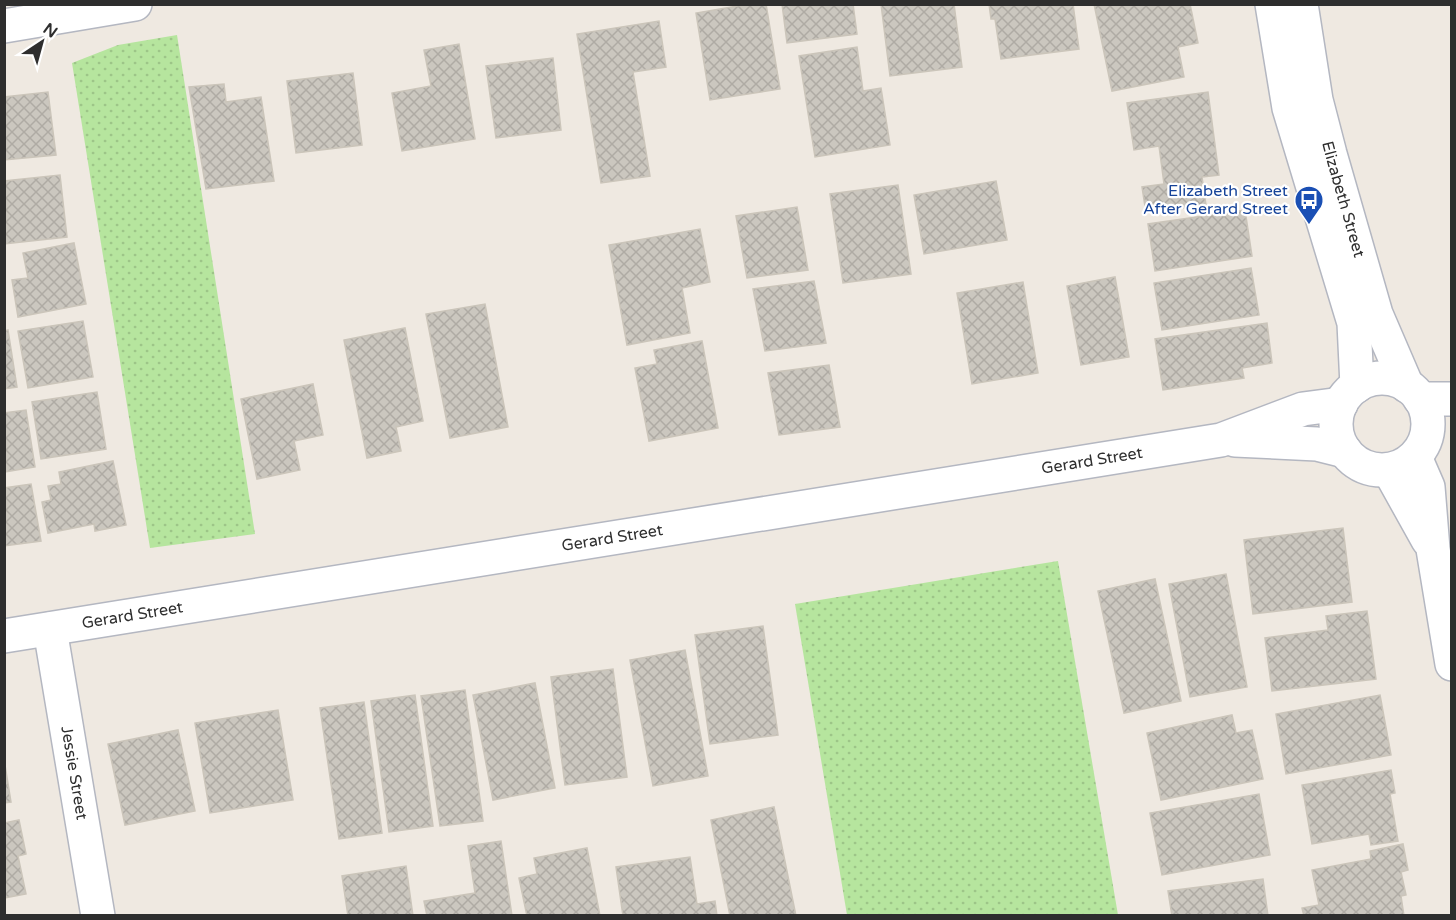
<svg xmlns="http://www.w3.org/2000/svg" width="1456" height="920" font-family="'Varela Round',sans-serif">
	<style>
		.grass { fill: url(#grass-dots) }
		.building { fill: url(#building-cross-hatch); stroke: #cbc5ba; stroke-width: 1.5 }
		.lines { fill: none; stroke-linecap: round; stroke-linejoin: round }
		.minor-casing { stroke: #b4b7c1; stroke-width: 36 }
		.minor { stroke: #fff; stroke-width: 33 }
		.labels { text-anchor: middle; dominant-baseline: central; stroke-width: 4.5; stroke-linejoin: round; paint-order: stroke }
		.transit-label { font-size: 16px; fill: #164399; stroke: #fff; text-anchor: end }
		.street-label { font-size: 16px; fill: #2e2e2e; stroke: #fff }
	</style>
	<defs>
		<pattern id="grass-dots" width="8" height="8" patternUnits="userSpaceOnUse" patternTransform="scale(1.5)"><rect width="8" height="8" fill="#b6e59e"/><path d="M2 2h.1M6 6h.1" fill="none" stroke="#9dc588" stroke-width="1.8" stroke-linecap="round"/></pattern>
		<pattern id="building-cross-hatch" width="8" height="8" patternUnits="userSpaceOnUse" patternTransform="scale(1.5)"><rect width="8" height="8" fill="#cbc7bf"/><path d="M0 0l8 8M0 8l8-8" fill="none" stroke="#afaba4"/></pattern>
	</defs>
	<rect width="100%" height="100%" fill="#efe9e1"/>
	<g class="grass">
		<polygon points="177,35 255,534 150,548 72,63 118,45"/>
		<polygon points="1058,561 1118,915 847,915 795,604"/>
	</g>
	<g class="building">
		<polygon points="749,4 766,4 780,89 710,100 696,13"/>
		<polygon points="782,4 853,4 857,34 787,43"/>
		<polygon points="881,4 954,4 962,67 890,76"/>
		<polygon points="989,4 1073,4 1079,49 1001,59 995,19 991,19"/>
		<polygon points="1094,4 1190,4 1198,43 1178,47 1184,77 1112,91"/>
		<polygon points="659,21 666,67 633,72 650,176 601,183 577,34"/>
		<polygon points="459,44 475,139 402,151 392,93 431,86 424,50"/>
		<polygon points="857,47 863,91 881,88 890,145 815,157 799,56"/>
		<polygon points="553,58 561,130 496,138 486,66"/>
		<polygon points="353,73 362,145 296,153 287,81"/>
		<polygon points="224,84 226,102 261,97 274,181 206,189 189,87"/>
		<polygon points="48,92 56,155 4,160 4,97"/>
		<polygon points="1208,92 1219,175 1202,177 1206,205 1146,213 1142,187 1164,184 1159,146 1134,150 1127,103"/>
		<polygon points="60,175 67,237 4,244 4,181"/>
		<polygon points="996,181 1007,240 924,254 914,195"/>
		<polygon points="898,185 911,274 843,283 830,194"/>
		<polygon points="797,207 808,270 747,278 736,216"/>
		<polygon points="1245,210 1252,256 1155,271 1148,224"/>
		<polygon points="700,229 710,282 682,288 690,333 627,345 609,245"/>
		<polygon points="74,243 86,304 18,317 12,280 28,278 23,253"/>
		<polygon points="1251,268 1259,315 1162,330 1154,283"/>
		<polygon points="1115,277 1129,357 1081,365 1067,286"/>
		<polygon points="814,281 826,343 765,351 753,289"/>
		<polygon points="1023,282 1038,373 972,384 957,293"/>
		<polygon points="485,304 508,427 450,438 426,314"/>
		<polygon points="83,321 93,377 28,388 18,331"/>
		<polygon points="1267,323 1272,363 1242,368 1244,378 1163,390 1155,339"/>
		<polygon points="405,328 423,421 396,427 401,451 367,458 344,340"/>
		<polygon points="8,330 17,387 4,389 4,331"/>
		<polygon points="702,341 718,428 649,441 635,368 657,364 654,350"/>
		<polygon points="829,365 840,427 779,435 768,373"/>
		<polygon points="313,384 323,435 294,441 300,470 257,479 241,399"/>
		<polygon points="97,392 106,449 41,459 32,402"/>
		<polygon points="26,410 35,467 4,472 4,413"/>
		<polygon points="113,461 126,525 95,531 94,524 48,533 42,502 51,500 48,486 61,484 59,472"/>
		<polygon points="31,484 41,541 4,546 4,488"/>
		<polygon points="1343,528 1352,602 1253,614 1244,540"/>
		<polygon points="1226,574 1247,687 1190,697 1169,584"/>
		<polygon points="1155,579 1181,701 1124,713 1098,591"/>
		<polygon points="1367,611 1376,679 1272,691 1265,638 1328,630 1326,616"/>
		<polygon points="763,626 778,735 710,744 695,635"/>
		<polygon points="685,650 708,776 653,786 630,660"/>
		<polygon points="613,669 627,777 565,785 551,677"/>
		<polygon points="535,683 555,788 493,800 473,695"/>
		<polygon points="465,690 483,821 440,826 421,696"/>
		<polygon points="415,695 433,826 389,832 371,701"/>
		<polygon points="1380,695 1391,755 1286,774 1276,714"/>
		<polygon points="364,702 382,833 339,839 320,708"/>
		<polygon points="278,710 293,800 210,813 195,723"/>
		<polygon points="1232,715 1236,733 1252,730 1263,779 1161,800 1147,733"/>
		<polygon points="178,730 195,811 125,825 108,744"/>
		<polygon points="4,759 11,802 4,803"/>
		<polygon points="1391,770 1395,793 1390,794 1398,841 1371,845 1369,834 1312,844 1302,785"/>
		<polygon points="1259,794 1270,855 1162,875 1150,813"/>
		<polygon points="774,807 796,916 730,916 711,820"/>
		<polygon points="19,820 26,854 18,856 26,894 4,898 4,823"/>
		<polygon points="501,841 512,916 427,916 424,901 475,893 468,846"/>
		<polygon points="1403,844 1408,870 1401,872 1406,895 1401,896 1404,916 1304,916 1302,908 1319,905 1312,870 1371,859 1370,851"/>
		<polygon points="587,848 600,916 527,916 519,878 537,874 534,858"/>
		<polygon points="690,857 697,904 715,901 717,916 623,916 616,867"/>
		<polygon points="406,866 413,916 348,916 342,876"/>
		<polygon points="1263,879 1268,916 1172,916 1168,891"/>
	</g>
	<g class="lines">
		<g class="minor-casing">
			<g id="minor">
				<polyline points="1272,4 1289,108 1354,323 1357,386"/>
				<path id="s1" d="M1301,4L1316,100L1330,154L1376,314L1407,386"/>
				<polyline points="4,26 135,4"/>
				<circle cx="1382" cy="424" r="46"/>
				<polyline points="1420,399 1452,399"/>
				<polyline points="1235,440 1317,444 1345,451"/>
				<polyline points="1415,457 1428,487 1433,549 1452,664"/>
				<polyline points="1389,470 1428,540"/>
				<path id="s2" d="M50,629L98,916"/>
				<path id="s3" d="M4,636L1221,440L1303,409L1341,404"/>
			</g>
		</g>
		<use href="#minor" class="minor"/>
	</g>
	<defs>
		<g id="bus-pin" transform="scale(1.5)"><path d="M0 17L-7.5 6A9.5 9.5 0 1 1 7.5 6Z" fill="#1a4fb4" stroke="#fff"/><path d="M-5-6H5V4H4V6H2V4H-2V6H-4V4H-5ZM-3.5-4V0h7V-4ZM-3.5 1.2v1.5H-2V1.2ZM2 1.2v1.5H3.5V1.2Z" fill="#fff"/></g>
	</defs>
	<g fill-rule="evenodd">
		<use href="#bus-pin" x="1309" y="200"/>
	</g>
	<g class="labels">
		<g class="transit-label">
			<text x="1288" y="191">Elizabeth Street<tspan x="1288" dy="18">After Gerard Street</tspan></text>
		</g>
		<g class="street-label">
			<text stroke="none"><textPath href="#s1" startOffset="200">Elizabeth Street</textPath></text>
			<text stroke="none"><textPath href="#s3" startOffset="1102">Gerard Street</textPath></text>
			<text stroke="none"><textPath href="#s3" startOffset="616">Gerard Street</textPath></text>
			<text stroke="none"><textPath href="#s3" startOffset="130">Gerard Street</textPath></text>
			<text stroke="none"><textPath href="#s2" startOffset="146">Jessie Street</textPath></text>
		</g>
	</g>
	<rect width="1456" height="920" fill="none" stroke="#2e2e2e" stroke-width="12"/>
	<g transform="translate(42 42) rotate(36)" stroke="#ffffff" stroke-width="4.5" paint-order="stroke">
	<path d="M0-4.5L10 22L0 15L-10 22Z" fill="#2e2e2e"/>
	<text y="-9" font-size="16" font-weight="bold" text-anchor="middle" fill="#2e2e2e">N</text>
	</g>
</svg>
